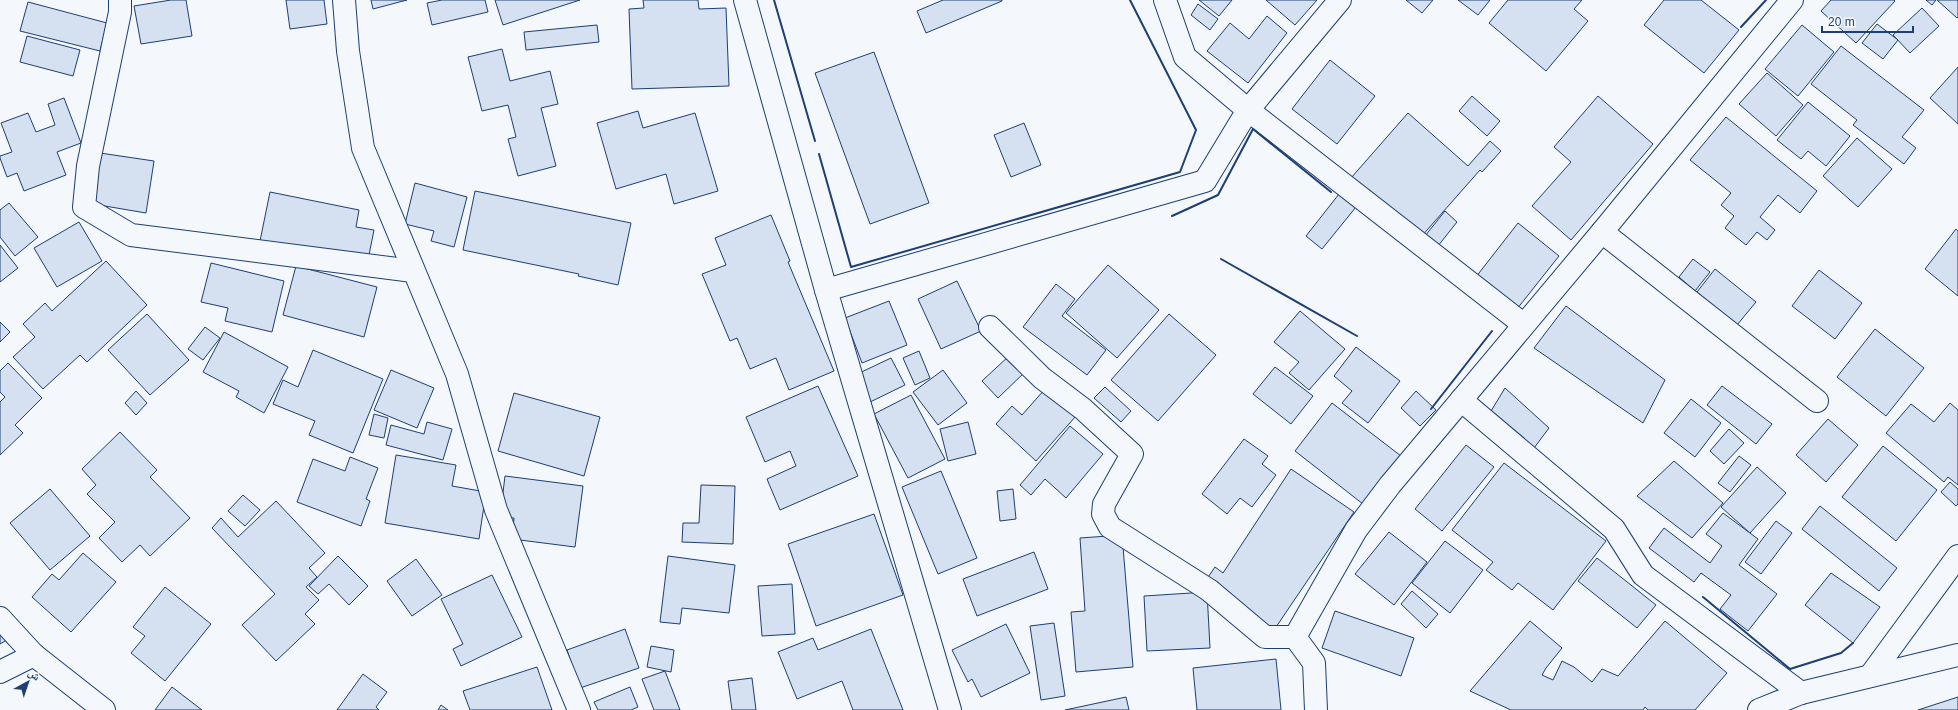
<svg xmlns="http://www.w3.org/2000/svg" width="1958" height="710" font-family="Arial,'Noto Naskh Arabic',sans-serif">
	<style>
		.building { fill: #d5e0f0; stroke: #1d3f73 }
		.lines { fill: none; stroke-linecap: round; stroke-linejoin: round }
		.minor-casing { stroke: #1d3f73; stroke-width: 24 }
		.major-casing { stroke: #1d3f73; stroke-width: 24 }
		.minor { stroke: #f4f7fb; stroke-width: 22 }
		.major { stroke: #f4f7fb; stroke-width: 22 }
		.wall { stroke: #1d3f73; stroke-width: 2 }
	</style>
	<rect width="100%" height="100%" fill="#f4f7fb"/>
	<g class="building">
		<polygon points="171,0 186,0 192,36 141,44 134,6"/>
		<polygon points="286,0 324,0 327,24 290,29"/>
		<polygon points="371,0 407,0 373,9"/>
		<polygon points="442,0 485,0 488,12 432,25 427,3"/>
		<polygon points="495,0 580,0 503,25"/>
		<polygon points="643,0 698,0 699,9 726,8 729,86 632,89 629,9 644,8"/>
		<polygon points="943,0 1002,0 1002,1 926,33 917,11"/>
		<polygon points="1199,0 1232,0 1219,16"/>
		<polygon points="1266,0 1317,0 1295,25"/>
		<polygon points="1406,0 1433,0 1422,13"/>
		<polygon points="1458,0 1490,0 1478,15"/>
		<polygon points="1508,0 1582,0 1574,9 1588,21 1546,71 1489,23"/>
		<polygon points="1664,0 1701,0 1739,30 1704,73 1644,25"/>
		<polygon points="1831,0 1894,0 1895,1 1856,43 1821,11"/>
		<polygon points="1926,0 1936,0 1932,5"/>
		<polygon points="1937,0 1958,0 1958,17 1957,18"/>
		<polygon points="28,2 107,23 100,51 20,31"/>
		<polygon points="1198,4 1218,19 1210,30 1191,15"/>
		<polygon points="1922,8 1939,26 1910,53 1893,35"/>
		<polygon points="1267,16 1287,33 1248,83 1207,51 1230,23 1249,39"/>
		<polygon points="1877,24 1898,40 1883,59 1862,43"/>
		<polygon points="597,25 599,42 526,50 524,32"/>
		<polygon points="1802,25 1834,52 1798,96 1765,69"/>
		<polygon points="27,36 80,50 73,76 20,62"/>
		<polygon points="1841,46 1924,110 1902,137 1916,148 1904,164 1853,125 1857,120 1811,84"/>
		<polygon points="502,49 510,81 550,71 558,104 541,108 556,166 518,176 508,139 516,137 508,105 482,111 468,57"/>
		<polygon points="874,52 929,203 870,224 815,73"/>
		<polygon points="1330,60 1375,96 1337,144 1292,109"/>
		<polygon points="1958,67 1958,124 1930,98"/>
		<polygon points="1767,73 1803,105 1776,136 1739,104"/>
		<polygon points="1472,96 1500,121 1487,136 1459,111"/>
		<polygon points="1598,96 1653,144 1571,240 1532,206 1571,162 1554,147"/>
		<polygon points="64,98 81,143 57,152 66,175 24,191 17,173 7,177 0,158 0,156 12,152 1,123 28,113 36,132 55,125 48,104"/>
		<polygon points="1808,102 1850,136 1826,166 1808,151 1801,159 1777,140"/>
		<polygon points="638,111 643,128 695,113 718,191 674,204 666,174 616,189 597,123"/>
		<polygon points="1408,113 1468,166 1490,141 1501,151 1482,172 1480,170 1420,238 1351,178"/>
		<polygon points="1726,117 1817,191 1800,213 1778,195 1760,217 1775,230 1767,240 1757,232 1746,245 1725,228 1734,216 1721,205 1731,193 1690,160"/>
		<polygon points="1024,123 1041,165 1011,177 994,135"/>
		<polygon points="1857,138 1892,169 1858,207 1823,176"/>
		<polygon points="100,153 154,161 146,213 93,204"/>
		<polygon points="415,183 467,197 454,247 431,241 434,231 405,224"/>
		<polygon points="475,191 631,223 618,285 578,276 579,274 463,250"/>
		<polygon points="270,192 359,210 356,227 374,230 368,260 260,241"/>
		<polygon points="1339,194 1356,207 1322,249 1306,236"/>
		<polygon points="9,203 38,237 15,256 0,237 0,210"/>
		<polygon points="1445,211 1457,222 1434,251 1421,241"/>
		<polygon points="771,215 790,261 788,262 834,371 789,390 776,358 750,369 737,338 730,341 702,274 726,265 715,238"/>
		<polygon points="79,222 102,261 57,287 34,248"/>
		<polygon points="1518,223 1559,256 1513,314 1472,282"/>
		<polygon points="1956,229 1958,231 1958,296 1925,269"/>
		<polygon points="0,245 18,268 0,282"/>
		<polygon points="1693,259 1710,272 1695,291 1679,277"/>
		<polygon points="106,261 147,305 87,362 80,355 43,389 13,357 35,337 23,324 45,303 52,311"/>
		<polygon points="211,263 284,281 272,332 225,321 228,308 201,302"/>
		<polygon points="1108,265 1159,310 1117,358 1066,313"/>
		<polygon points="296,266 377,287 364,337 283,315"/>
		<polygon points="1715,269 1756,302 1737,325 1697,292"/>
		<polygon points="1819,270 1862,303 1835,339 1792,306"/>
		<polygon points="957,281 981,331 941,349 918,299"/>
		<polygon points="1056,284 1075,299 1062,316 1106,350 1087,375 1023,327"/>
		<polygon points="889,301 907,345 862,363 845,318"/>
		<polygon points="1566,306 1665,380 1643,423 1534,348"/>
		<polygon points="1300,311 1345,349 1309,390 1289,373 1299,362 1274,342"/>
		<polygon points="147,314 189,360 150,395 108,350"/>
		<polygon points="1169,314 1216,355 1158,421 1111,380"/>
		<polygon points="0,322 10,332 0,342"/>
		<polygon points="205,327 220,338 203,360 188,349"/>
		<polygon points="1875,329 1924,368 1886,416 1837,377"/>
		<polygon points="224,332 288,367 264,413 236,397 239,391 203,372"/>
		<polygon points="1356,347 1400,381 1368,423 1342,403 1352,391 1334,376"/>
		<polygon points="313,350 383,379 353,453 309,435 315,421 273,404 283,380 298,387"/>
		<polygon points="919,351 930,378 915,385 903,358"/>
		<polygon points="1010,355 1026,371 998,398 982,381"/>
		<polygon points="891,358 905,385 866,404 853,376"/>
		<polygon points="8,363 42,398 15,425 23,433 0,455 0,402 5,397 0,392 0,371"/>
		<polygon points="1275,367 1313,396 1291,424 1253,394"/>
		<polygon points="391,370 434,388 417,428 374,410"/>
		<polygon points="943,370 967,403 938,425 913,392"/>
		<polygon points="818,386 858,476 780,510 767,479 796,466 790,451 765,462 746,417"/>
		<polygon points="1722,386 1772,424 1756,444 1707,405"/>
		<polygon points="1105,387 1131,411 1121,422 1094,398"/>
		<polygon points="1505,388 1549,428 1534,448 1491,411"/>
		<polygon points="1045,389 1076,416 1036,461 996,424 1012,406 1022,415"/>
		<polygon points="136,391 147,403 136,415 125,403"/>
		<polygon points="1416,391 1436,410 1420,426 1401,408"/>
		<polygon points="514,393 600,417 584,476 498,451"/>
		<polygon points="911,395 945,459 908,478 874,414"/>
		<polygon points="1691,399 1721,423 1695,457 1664,433"/>
		<polygon points="1332,403 1401,456 1363,504 1295,451"/>
		<polygon points="1950,403 1958,410 1958,485 1948,477 1944,482 1886,433 1911,404 1934,422"/>
		<polygon points="374,414 388,418 384,438 369,435"/>
		<polygon points="1828,419 1858,445 1826,482 1796,455"/>
		<polygon points="427,422 452,429 443,460 386,445 391,425 424,434"/>
		<polygon points="968,422 976,454 948,461 940,429"/>
		<polygon points="1070,426 1103,454 1066,498 1045,479 1031,495 1020,485"/>
		<polygon points="1729,429 1744,443 1724,464 1710,451"/>
		<polygon points="120,432 157,470 150,477 190,518 150,556 140,545 122,562 99,538 115,522 87,494 96,485 82,469"/>
		<polygon points="1244,439 1268,456 1262,464 1276,475 1252,507 1240,498 1227,514 1202,494"/>
		<polygon points="1466,445 1494,467 1442,531 1415,509"/>
		<polygon points="1883,446 1937,490 1896,541 1842,497"/>
		<polygon points="396,455 456,465 452,486 486,492 479,539 385,523"/>
		<polygon points="1739,456 1751,465 1730,492 1718,483"/>
		<polygon points="350,457 378,468 366,499 370,501 361,526 297,502 313,459 345,471"/>
		<polygon points="1674,461 1723,503 1692,538 1637,496"/>
		<polygon points="1504,463 1606,541 1553,610 1518,583 1512,590 1486,570 1493,562 1452,530"/>
		<polygon points="1757,467 1786,493 1750,533 1721,507"/>
		<polygon points="1291,469 1354,512 1274,630 1204,583 1215,567 1223,573"/>
		<polygon points="941,471 977,558 938,574 902,487"/>
		<polygon points="505,476 583,486 575,547 512,539 514,518 500,517"/>
		<polygon points="1950,482 1958,489 1958,504 1956,506 1941,492"/>
		<polygon points="701,485 735,486 733,544 682,542 683,523 699,523"/>
		<polygon points="50,489 90,536 50,570 10,523"/>
		<polygon points="1013,489 1016,519 1000,521 997,491"/>
		<polygon points="243,495 260,510 245,526 228,511"/>
		<polygon points="276,501 325,553 309,568 317,577 306,587 319,600 305,614 315,624 276,661 242,625 275,594 212,528 221,518 238,537"/>
		<polygon points="1820,506 1897,568 1879,591 1802,529"/>
		<polygon points="1723,513 1758,539 1739,565 1777,594 1748,631 1720,609 1731,595 1701,573 1694,582 1649,548 1664,528 1710,563 1722,546 1706,534"/>
		<polygon points="874,514 903,595 816,626 788,544"/>
		<polygon points="1776,521 1792,533 1761,574 1745,562"/>
		<polygon points="1389,532 1427,562 1394,605 1355,574"/>
		<polygon points="1122,535 1133,667 1076,672 1071,612 1085,611 1080,538"/>
		<polygon points="1445,541 1483,570 1450,613 1412,583"/>
		<polygon points="1034,552 1048,589 977,616 963,579"/>
		<polygon points="83,553 116,582 71,632 32,597 52,574 59,580"/>
		<polygon points="338,556 368,586 349,605 329,584 318,594 309,586"/>
		<polygon points="668,556 735,565 729,613 682,608 680,624 660,622"/>
		<polygon points="1597,558 1656,605 1637,628 1578,581"/>
		<polygon points="416,559 442,595 412,616 387,581"/>
		<polygon points="1831,573 1880,607 1853,643 1805,605"/>
		<polygon points="492,575 522,637 461,666 453,649 463,644 441,599"/>
		<polygon points="792,584 795,634 762,636 758,586"/>
		<polygon points="165,587 211,624 165,681 131,653 145,636 133,627"/>
		<polygon points="1412,591 1438,614 1426,628 1401,604"/>
		<polygon points="1207,592 1210,648 1147,651 1144,596"/>
		<polygon points="1335,611 1414,638 1401,676 1322,648"/>
		<polygon points="1530,621 1562,648 1546,668 1542,675 1553,680 1562,661 1574,667 1592,682 1602,669 1618,676 1665,621 1727,673 1695,710 1648,710 1645,707 1643,710 1511,710 1470,691"/>
		<polygon points="1054,623 1065,696 1041,700 1030,626"/>
		<polygon points="1006,624 1030,673 981,697 972,679 968,682 952,650"/>
		<polygon points="0,627 7,640 0,644"/>
		<polygon points="625,629 639,668 580,688 567,650"/>
		<polygon points="871,629 903,710 853,710 842,681 797,699 778,652 813,638 818,650"/>
		<polygon points="651,646 674,650 671,672 647,667"/>
		<polygon points="1276,659 1281,710 1197,710 1193,668"/>
		<polygon points="537,667 552,710 470,710 463,691"/>
		<polygon points="665,671 680,710 654,710 642,679"/>
		<polygon points="363,674 387,692 376,707 379,710 337,710"/>
		<polygon points="752,678 756,710 732,710 728,681"/>
		<polygon points="172,687 202,710 155,710"/>
		<polygon points="630,687 638,707 631,710 598,710 594,702"/>
		<polygon points="1126,697 1129,710 1065,710"/>
		<polygon points="1958,697 1958,710 1918,710"/>
		<polygon points="441,705 448,710 438,710"/>
	</g>
	<g class="lines">
		<g class="minor-casing">
			<g id="minor">
				<polyline points="120,0 120,12 88,166 84,207 131,235 413,271"/>
				<polyline points="344,0 348,51 363,148 457,374 496,510 579,710"/>
				<polyline points="1165,0 1185,57 1248,110 1523,324"/>
				<polyline points="1602,232 1817,401"/>
				<polyline points="826,290 1205,181 1248,110 1340,0"/>
				<polyline points="990,327 1042,378 1083,409 1132,454 1104,504 1103,514 1110,527 1209,590 1265,637 1295,637"/>
				<polyline points="1461,400 1614,529 1643,575 1801,693"/>
				<polyline points="0,618 34,655 104,710"/>
				<polyline points="0,672 34,655"/>
				<polyline points="1870,676 1958,556"/>
				<polyline points="1316,710 1314,663 1295,637 1356,530 1390,485 1602,232 1792,0"/>
				<polyline points="1759,710 1801,693 1958,655"/>
			</g>
		</g>
		<g class="major-casing">
			<polyline id="major" points="745,0 826,290 950,710"/>
		</g>
		<use href="#minor" class="minor"/>
		<use href="#major" class="major"/>
		<g class="wall">
			<polyline points="774,0 815,141"/>
			<polyline points="1741,27 1766,0"/>
			<polyline points="819,154 851,267 1180,172 1196,130 1130,0"/>
			<polyline points="1172,216 1218,195 1253,129 1331,192"/>
			<polyline points="1221,259 1357,336"/>
			<polyline points="1431,409 1492,331"/>
			<polyline points="1703,597 1790,669 1841,653 1853,643"/>
		</g>
	</g>
	<g transform="translate(28 682) rotate(40)" stroke="#f4f7fb" stroke-width="3" paint-order="stroke">
	<path d="M0-3L7 15L0 10L-7 15Z" fill="#1d3f73"/>
	<text y="-6" font-size="11" font-weight="bold" text-anchor="middle" fill="#1d3f73">ش</text>
	</g>
	<path d="M1822 26v6h91v-6" fill="none" stroke="#1d3f73" stroke-width="2"/>
	<text x="1828" y="26" font-size="12" fill="#1d3f73" stroke="#f4f7fb" stroke-width="3" paint-order="stroke">20 m</text>
</svg>
